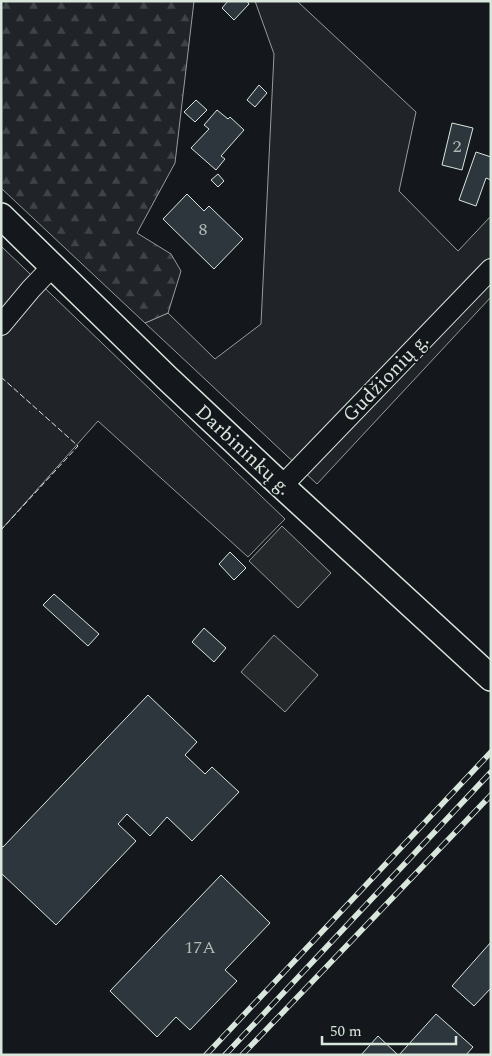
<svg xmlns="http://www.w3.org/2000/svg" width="492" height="1056" font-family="Spectral,serif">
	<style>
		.green { fill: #202428; stroke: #939e99 }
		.forest { fill: url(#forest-firs); stroke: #939e99 }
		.parking { fill: #24282b; stroke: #939e99 }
		.building { fill: #2c363c; stroke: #d8e6dc }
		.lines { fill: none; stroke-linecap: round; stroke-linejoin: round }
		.minor-casing { stroke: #d8e6dc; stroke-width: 22 }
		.major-casing { stroke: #d8e6dc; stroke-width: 28 }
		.minor { stroke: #14181c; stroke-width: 20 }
		.major { stroke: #14181c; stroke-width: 25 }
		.rail-casing { stroke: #d8e6dc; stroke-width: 5.5 }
		.rail { stroke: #14181c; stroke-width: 4; stroke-dasharray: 11; stroke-linecap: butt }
		.fence { stroke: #d8e6dc; stroke-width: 1; stroke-dasharray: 6 2.5; stroke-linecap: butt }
		.labels { text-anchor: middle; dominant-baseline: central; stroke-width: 4; stroke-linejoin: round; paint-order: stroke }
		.number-label { font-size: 18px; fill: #adbab4 }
		.street-label { font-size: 20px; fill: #d8e6dc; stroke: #14181c }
	</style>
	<defs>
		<pattern id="forest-firs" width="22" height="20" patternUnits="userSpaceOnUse" patternTransform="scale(1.25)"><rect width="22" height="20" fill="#202428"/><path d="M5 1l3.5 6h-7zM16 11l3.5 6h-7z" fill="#404447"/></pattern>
	</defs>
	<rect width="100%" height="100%" fill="#14181c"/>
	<g class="green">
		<polygon points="255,1 297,1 416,112 399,191 458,251 491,216 491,297 317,484 145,323 168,313 215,359 261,324 274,54"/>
		<polygon points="1,246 285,519 248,557 98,421 1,530"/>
	</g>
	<polygon class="forest" points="1,1 194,1 175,163 137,233 171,254 181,271 168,313 145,323 1,188"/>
	<g class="parking">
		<polygon points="282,526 331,573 298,608 249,561"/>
		<polygon points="274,635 318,675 285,712 241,672"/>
	</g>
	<g class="building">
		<polygon points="228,1 247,1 249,4 234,20 222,8"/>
		<polygon points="259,85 267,93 255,107 247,100"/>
		<polygon points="196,100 207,110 195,122 184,112"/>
		<polygon points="217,110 228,119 230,117 244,130 221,156 225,159 216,170 191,148 209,129 204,125"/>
		<polygon points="452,123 473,128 462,170 442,165"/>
		<polygon points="476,152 491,157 491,180 486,178 476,206 459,200"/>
		<polygon points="218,174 224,181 218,187 211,180"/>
		<polygon points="187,194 204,211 209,206 243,239 214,269 163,219"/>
		<polygon points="230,552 246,568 234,580 219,564"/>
		<polygon points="54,594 99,634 88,646 43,605"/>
		<polygon points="204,628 226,648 214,662 192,642"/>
		<polygon points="148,695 197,742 185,755 205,774 212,767 239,792 192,841 167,817 150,836 127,814 118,824 136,841 56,925 1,873 1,845 3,847"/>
		<polygon points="221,875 270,923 225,970 237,981 190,1030 176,1017 157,1037 110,991"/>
		<polygon points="491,942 491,988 474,1006 452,986"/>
		<polygon points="436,1014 473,1047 466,1055 399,1055"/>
		<polygon points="378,1036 398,1055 361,1055"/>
	</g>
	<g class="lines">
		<g class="minor-casing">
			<g id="minor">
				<polyline points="1,325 31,289 52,267"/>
				<polyline points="282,486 491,269"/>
			</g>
		</g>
		<g class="major-casing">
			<polyline id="major" points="1,216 166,377 282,486 491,678"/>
		</g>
		<use href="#minor" class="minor"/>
		<use href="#major" class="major"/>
		<g class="rail-casing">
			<g id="rail">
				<polyline points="206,1055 491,752"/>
				<polyline points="225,1055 491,772"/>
				<polyline points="242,1055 491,795"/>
			</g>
		</g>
		<use href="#rail" class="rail"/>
		<polyline class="fence" points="1,377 78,446 1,530"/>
	</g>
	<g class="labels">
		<g class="number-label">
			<text x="457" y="146">2</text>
			<text x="203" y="229">8</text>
			<text x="200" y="947">17A</text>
		</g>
		<g class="street-label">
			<text transform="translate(386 378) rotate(-46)">Gudžionių g.</text>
			<text transform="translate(243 450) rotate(43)">Darbininkų g.</text>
		</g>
	</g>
	<rect width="492" height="1056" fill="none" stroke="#d8e6dc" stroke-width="5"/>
	<path d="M322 1036v8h134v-8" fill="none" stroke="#d8e6dc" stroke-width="2.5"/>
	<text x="330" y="1036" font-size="15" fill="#d8e6dc" stroke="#14181c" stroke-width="4" paint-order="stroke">50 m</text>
</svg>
